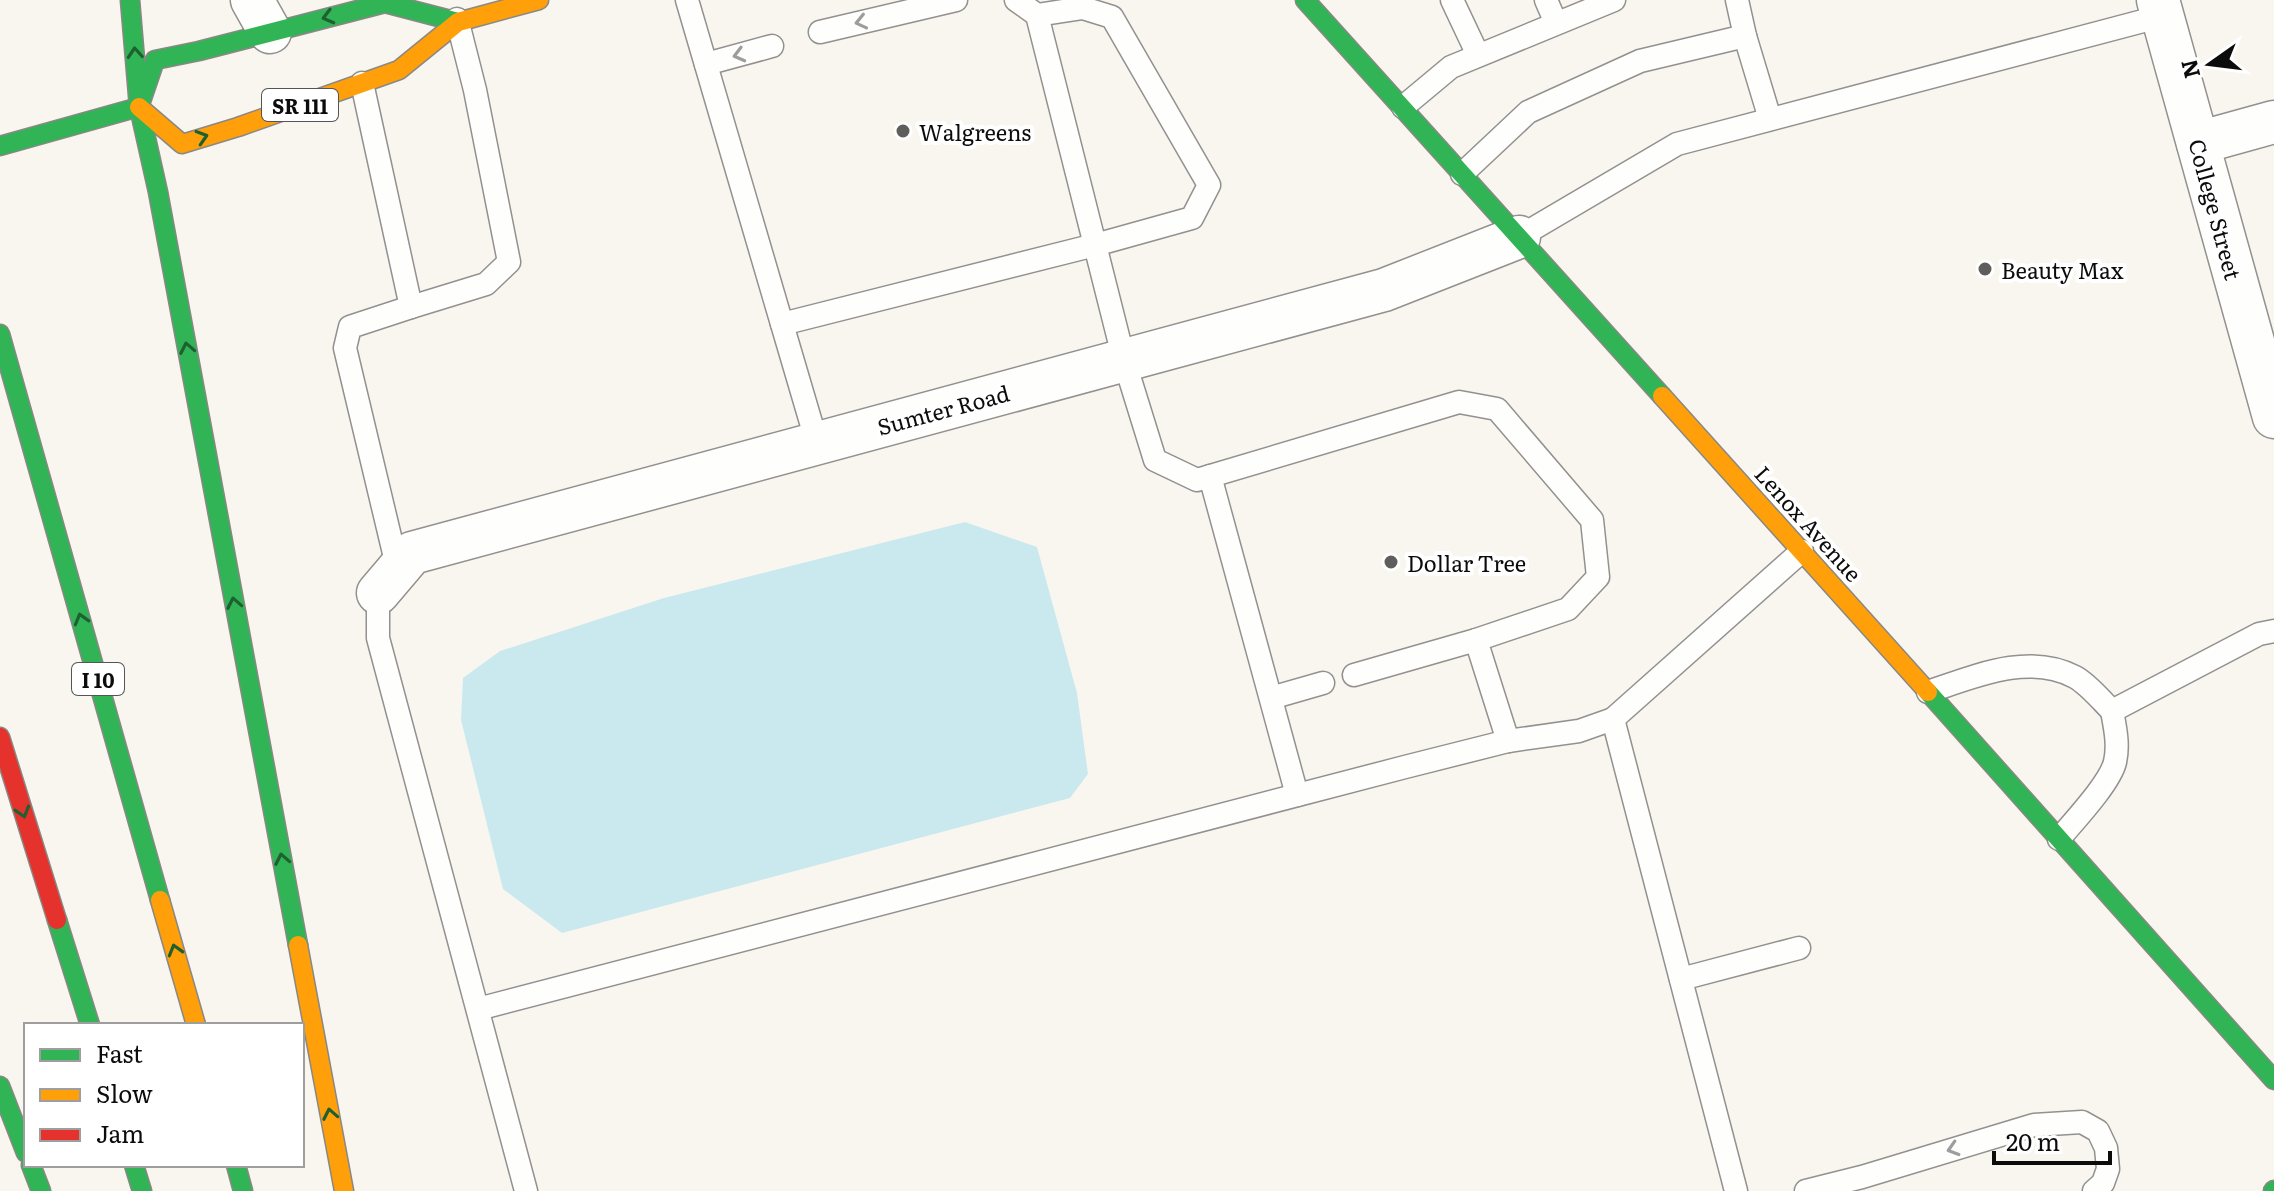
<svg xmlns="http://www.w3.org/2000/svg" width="2274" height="1191" font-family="Literata,serif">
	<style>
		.water { fill: #cae9ef }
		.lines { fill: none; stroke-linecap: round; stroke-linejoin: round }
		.lane-casing { stroke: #93918f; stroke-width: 25 }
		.street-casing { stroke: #93918f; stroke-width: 45 }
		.fast-casing { stroke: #898885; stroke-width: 21 }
		.slow-casing { stroke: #898885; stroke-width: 21 }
		.jam-casing { stroke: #898885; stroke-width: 21 }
		.lane { stroke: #fefefd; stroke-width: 22 }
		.street { stroke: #fefefd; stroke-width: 42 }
		.fast { stroke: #30b455; stroke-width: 18 }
		.slow { stroke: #ff9f0a; stroke-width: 18 }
		.jam { stroke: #e5322d; stroke-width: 18 }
		.oneway { stroke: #1e6030 }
		.oneway2 { stroke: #9d9d9d }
		.poi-dot { fill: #5f5e5c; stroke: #fff; stroke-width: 3 }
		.labels { text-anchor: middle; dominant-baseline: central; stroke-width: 8; stroke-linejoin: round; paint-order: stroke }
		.shield { fill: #fff; stroke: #555; stroke-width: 2 }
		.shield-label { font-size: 20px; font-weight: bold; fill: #0c0c0c }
		.poi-label { font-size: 22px; fill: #0c0c0c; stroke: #fff; text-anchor: start }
		.street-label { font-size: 22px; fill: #0c0c0c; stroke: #fff }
	</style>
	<rect width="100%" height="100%" fill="#f9f6f0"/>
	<polygon class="water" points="965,522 1037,547 1077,693 1088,774 1070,798 562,933 503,889 461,720 463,678 500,651 664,598"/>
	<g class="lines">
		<g class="lane-casing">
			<g id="lane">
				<polyline points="687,0 782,324 1095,245 1192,218 1209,185 1112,17 1083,8 1037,15"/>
				<polyline points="1016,0 1037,15 1124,360 1155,460 1197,480 1459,402 1497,409 1592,520 1598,577 1568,609 1476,640 1508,741"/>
				<polyline points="1452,0 1478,55"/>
				<polyline points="1546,0 1556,23"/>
				<polyline points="820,32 956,0"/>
				<polyline points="1745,36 1770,119"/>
				<polyline points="706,64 772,46"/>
				<polyline points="362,83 411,307 350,327 345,348 398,570"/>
				<polyline points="1403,107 1451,67 1614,0"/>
				<polyline points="1462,174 1528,112 1640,61 1745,36 1737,0"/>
				<polyline points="1519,237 1677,144 2162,16"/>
				<polyline points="411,307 486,284 509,262 475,90 457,19"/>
				<polyline points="782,324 817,443"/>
				<polyline points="1210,476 1297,795"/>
				<polyline points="378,593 378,638 526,1191"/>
				<polyline points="1354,675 1476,640"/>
				<path d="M1928,692C1973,677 2029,652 2075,677C2088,684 2101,700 2112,711L2259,634L2274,631"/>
				<polyline points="1271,698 1323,683"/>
				<polyline points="1613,719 1736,1191"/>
				<path d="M2059,839C2074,821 2110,783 2115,762C2119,745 2115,727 2112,711"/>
				<polyline points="1681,979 1799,948"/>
				<polyline points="478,1009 1405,767 1508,741 1579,731 1613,719 1802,551"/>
				<polyline points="1806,1191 1862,1177 2034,1125 2082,1122 2098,1131 2106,1148 2108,1169 2103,1183 2094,1191"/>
			</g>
		</g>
		<g class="street-casing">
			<g id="street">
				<polyline points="252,0 270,32"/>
				<polyline points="2158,0 2274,417"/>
				<polyline points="2198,143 2274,122"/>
				<polyline points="378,593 412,553 1384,290 1519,237"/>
			</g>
		</g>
		<g class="fast-casing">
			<g id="fast">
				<polyline points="130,0 139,107 158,192 298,945"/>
				<polyline points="1305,0 1662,396"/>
				<polyline points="139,107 155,60 199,51 385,3 458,22"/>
				<polyline points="0,146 139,107"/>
				<polyline points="0,334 160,900"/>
				<polyline points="1928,692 2274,1080"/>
				<polyline points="57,920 90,1025"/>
				<polyline points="0,1086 26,1153"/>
				<polyline points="31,1165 41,1191"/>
				<polyline points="134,1165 142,1191"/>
				<polyline points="236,1165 243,1191"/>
				<polyline points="2273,1191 2274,1190"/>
			</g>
		</g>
		<g class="slow-casing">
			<g id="slow">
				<polyline points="139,107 182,144 238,127 399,70 458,22 539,0"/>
				<polyline points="1662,396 1928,692"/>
				<polyline points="160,900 196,1025"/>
				<polyline points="298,945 344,1191"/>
			</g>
		</g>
		<g class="jam-casing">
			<polyline id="jam" points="0,737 57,920"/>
		</g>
		<use href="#lane" class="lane"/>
		<use href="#street" class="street"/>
		<use href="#fast" class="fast"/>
		<use href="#slow" class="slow"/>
		<use href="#jam" class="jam"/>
	</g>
	<defs><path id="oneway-chevron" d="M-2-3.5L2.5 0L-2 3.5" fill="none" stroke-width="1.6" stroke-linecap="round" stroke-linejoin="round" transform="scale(2)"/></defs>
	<g class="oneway">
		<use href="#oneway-chevron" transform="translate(328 17) rotate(165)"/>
		<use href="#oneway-chevron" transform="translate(135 53) rotate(-94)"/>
		<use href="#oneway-chevron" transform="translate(202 137) rotate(-17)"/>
		<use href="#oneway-chevron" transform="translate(187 348) rotate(-101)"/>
		<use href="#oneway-chevron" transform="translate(234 603) rotate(-101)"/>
		<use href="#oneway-chevron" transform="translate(81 619) rotate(-106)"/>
		<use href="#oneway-chevron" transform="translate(23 812) rotate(73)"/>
		<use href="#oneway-chevron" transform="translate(282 859) rotate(-101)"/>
		<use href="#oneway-chevron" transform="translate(175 950) rotate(-106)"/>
		<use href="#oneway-chevron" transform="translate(330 1114) rotate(-101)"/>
	</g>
	<g class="oneway2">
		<use href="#oneway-chevron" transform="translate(861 22) rotate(167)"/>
		<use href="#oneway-chevron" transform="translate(739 55) rotate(165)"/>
		<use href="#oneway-chevron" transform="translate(1953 1149) rotate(163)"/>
	</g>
	<g class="poi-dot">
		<circle cx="903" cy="131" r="8"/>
		<circle cx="1985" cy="269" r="8"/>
		<circle cx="1391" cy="562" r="8"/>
	</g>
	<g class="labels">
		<g class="shield">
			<rect x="262" y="89" width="76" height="32" rx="6"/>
			<rect x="72" y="663" width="52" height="32" rx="6"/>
		</g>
		<g class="shield-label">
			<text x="300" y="105">SR 111</text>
			<text x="98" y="679">I 10</text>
		</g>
		<g class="poi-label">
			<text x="919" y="131">Walgreens</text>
			<text x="2001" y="269">Beauty Max</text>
			<text x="1407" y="562">Dollar Tree</text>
		</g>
		<g class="street-label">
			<text transform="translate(2216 209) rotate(75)">College Street</text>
			<text transform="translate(943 409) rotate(-15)">Sumter Road</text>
			<text transform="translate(1809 523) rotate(48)">Lenox Avenue</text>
		</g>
	</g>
	<rect x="24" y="1023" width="280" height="144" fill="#ffffff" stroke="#9e9e9e" stroke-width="2"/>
	<rect x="40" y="1049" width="40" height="12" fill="#30b455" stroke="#9e9e9e" stroke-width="2"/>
	<text x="96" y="1063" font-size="24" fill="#0c0c0c">Fast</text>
	<rect x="40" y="1089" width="40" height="12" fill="#ff9f0a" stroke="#9e9e9e" stroke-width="2"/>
	<text x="96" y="1103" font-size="24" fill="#0c0c0c">Slow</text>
	<rect x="40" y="1129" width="40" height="12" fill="#e5322d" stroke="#9e9e9e" stroke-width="2"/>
	<text x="96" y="1143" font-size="24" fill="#0c0c0c">Jam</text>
	<g transform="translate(2210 64) rotate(256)" stroke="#ffffff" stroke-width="6" paint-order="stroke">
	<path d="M0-6L14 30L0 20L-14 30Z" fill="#0c0c0c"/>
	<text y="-12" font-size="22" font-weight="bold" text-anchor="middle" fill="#0c0c0c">N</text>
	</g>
	<path d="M1994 1151v12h116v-12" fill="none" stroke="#0c0c0c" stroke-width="4"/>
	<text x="2006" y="1151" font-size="24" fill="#0c0c0c" stroke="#ffffff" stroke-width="6" paint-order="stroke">20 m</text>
</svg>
